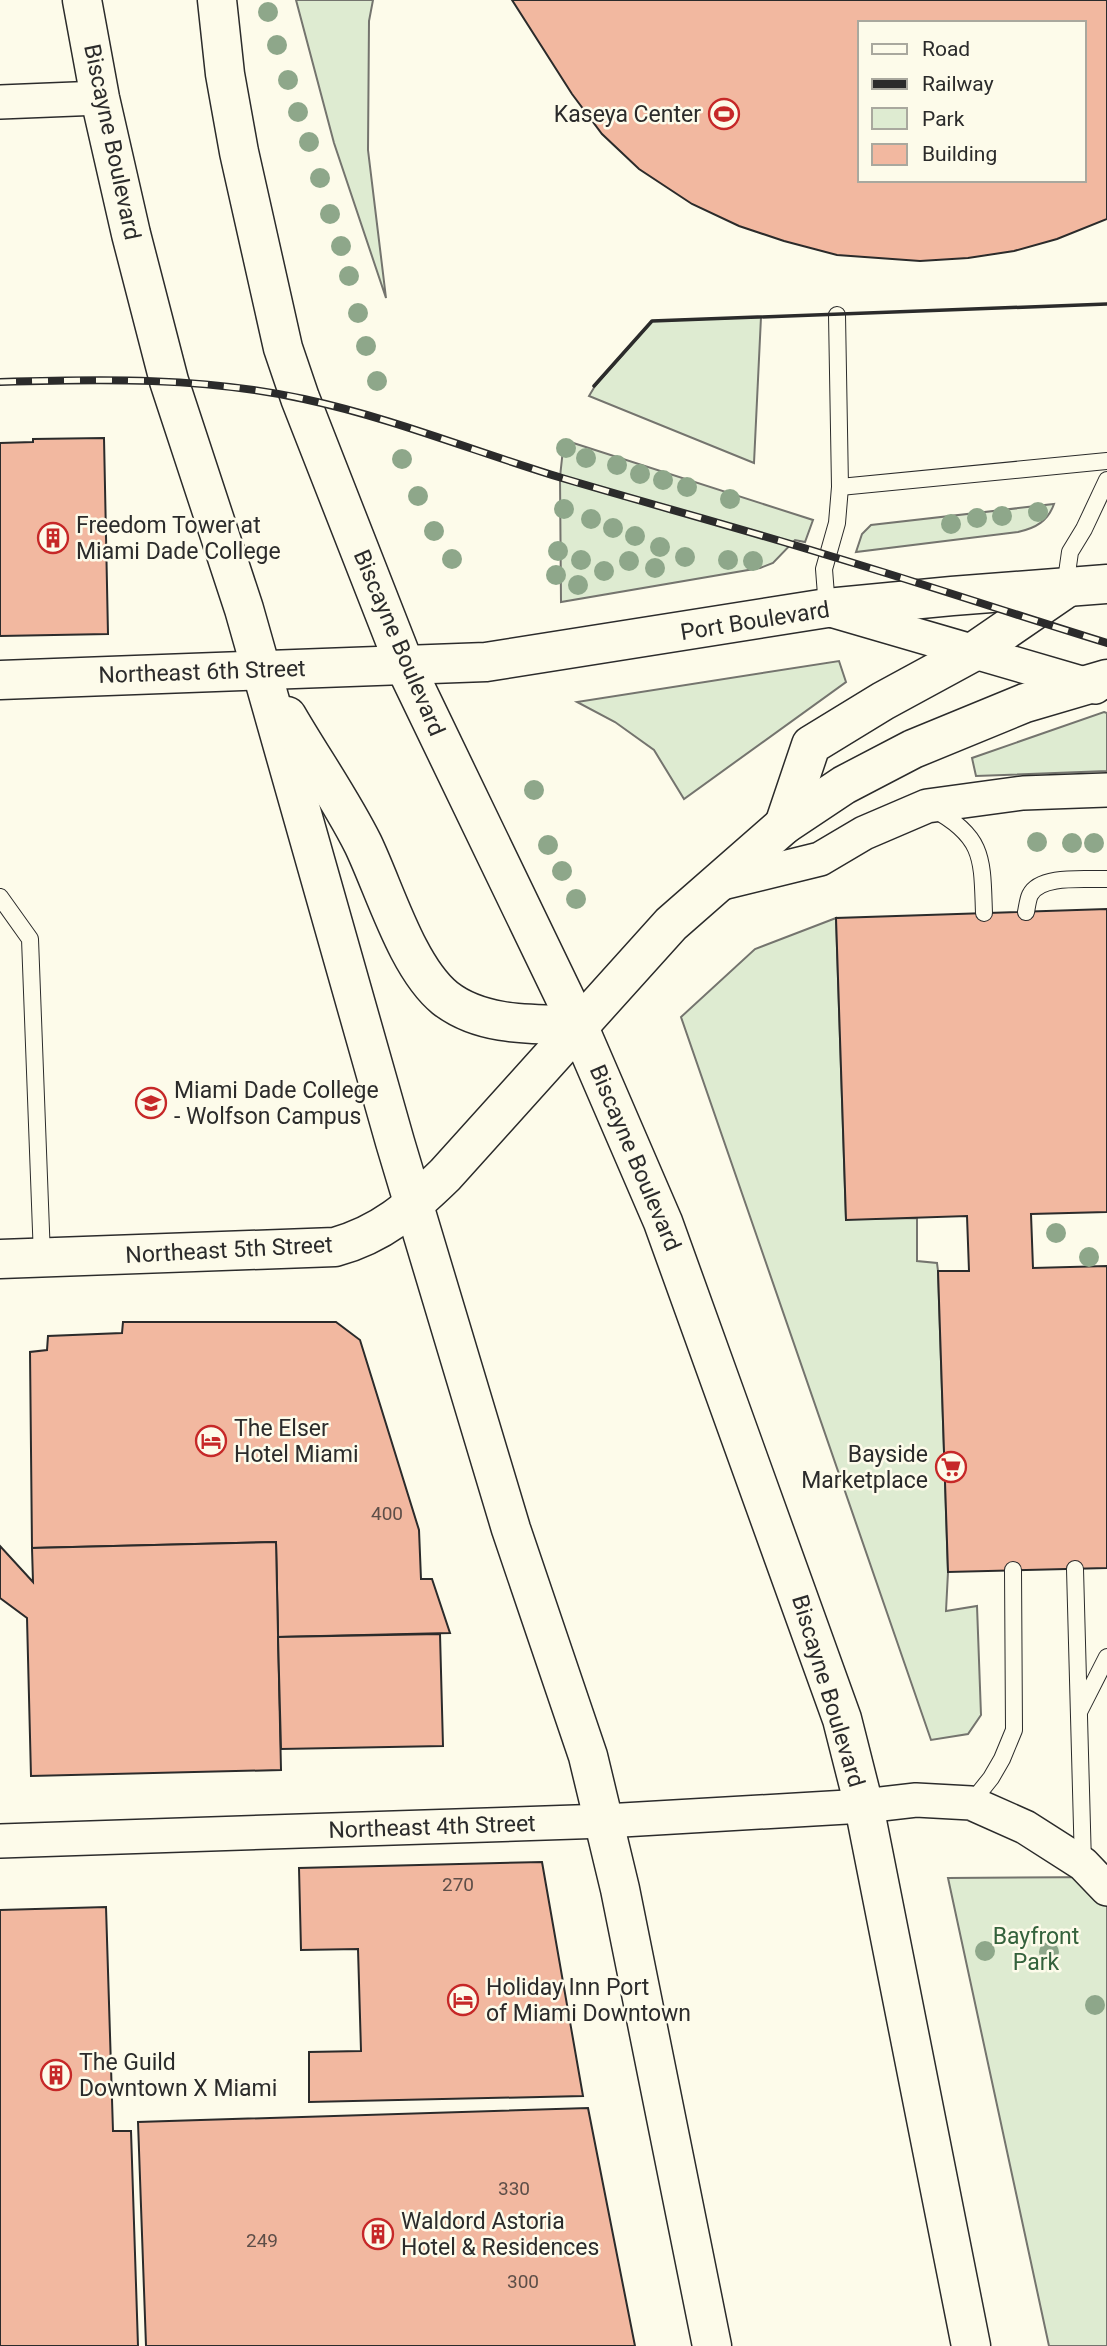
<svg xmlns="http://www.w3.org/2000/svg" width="1107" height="2346" font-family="Roboto,sans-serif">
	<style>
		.green { fill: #deebd1; stroke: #74746e; stroke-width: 2 }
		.building { fill: #f2b8a0; stroke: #2b2b2b; stroke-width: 2; fill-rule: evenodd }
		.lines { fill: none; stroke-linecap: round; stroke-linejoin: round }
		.lane-casing { stroke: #2b2b2b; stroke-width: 18 }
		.street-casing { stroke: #2b2b2b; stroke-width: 36 }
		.primary-casing { stroke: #2b2b2b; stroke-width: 41 }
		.lane { stroke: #fdfbea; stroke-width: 16 }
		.street { stroke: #fdfbea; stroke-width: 33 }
		.primary { stroke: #fdfbea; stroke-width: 38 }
		.rail-casing { stroke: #2b2b2b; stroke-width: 8 }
		.rail { stroke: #fdfbea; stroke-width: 5; stroke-dasharray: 16; stroke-linecap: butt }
		.wall { stroke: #2b2b2b; stroke-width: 3.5 }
		.tree { fill: #8ea78a }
		.labels { text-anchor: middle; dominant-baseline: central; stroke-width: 5; stroke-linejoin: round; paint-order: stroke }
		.number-label { font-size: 19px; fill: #5d4e48 }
		.poi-label { font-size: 23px; fill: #2b2b2b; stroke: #fdfbea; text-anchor: start }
		.street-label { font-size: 23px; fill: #2b2b2b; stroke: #fdfbea }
		.park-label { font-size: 23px; fill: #34623c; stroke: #fdfbea }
	</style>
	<rect width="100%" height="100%" fill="#fdfbea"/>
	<g class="green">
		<polygon points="296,0 373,0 369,21 368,150 386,298 334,143"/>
		<polygon points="761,317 754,463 589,396 595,386 652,321"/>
		<polygon points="564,440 813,520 805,542 795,540 773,563 760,568 561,602 560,477"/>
		<path d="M1054,504C1048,521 1036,528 1018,532L856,552L862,534L871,525Z"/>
		<polygon points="839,661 846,682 684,799 654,750 615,722 577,702"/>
		<polygon points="1104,712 1107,713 1107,771 976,776 972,758"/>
		<polygon points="836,918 846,1219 917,1218 917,1261 937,1263 938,1271 948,1572 946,1611 977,1606 981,1715 968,1734 931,1740 681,1017 755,949"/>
		<polygon points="1107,1877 1107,2346 1049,2346 948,1878"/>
	</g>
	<g class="building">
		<path d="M512,0H1107V219L1057,239L1014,251L968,258L920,261L837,255L784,241L739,226L692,204L639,169L602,134L572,94ZM860,23H1084V180H860Z"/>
		<polygon points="104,438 108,634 0,636 0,443 33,442 33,439"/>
		<polygon points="1107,909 1107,1212 1031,1214 1033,1268 1107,1266 1107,1568 948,1572 938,1271 969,1271 967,1216 846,1220 836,918"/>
		<polygon points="123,1322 336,1322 360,1340 419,1530 421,1579 432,1579 450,1633 278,1637 276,1542 32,1548 30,1352 47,1350 48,1336 122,1333"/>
		<polygon points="276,1542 281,1770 31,1776 27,1618 0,1598 0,1546 33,1582 32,1548"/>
		<polygon points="440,1634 443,1746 281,1749 278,1637"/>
		<polygon points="542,1862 583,2096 309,2102 309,2052 361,2051 358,1949 301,1950 299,1868"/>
		<polygon points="106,1907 113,2131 131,2131 138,2346 0,2346 0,1910"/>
		<polygon points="588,2108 635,2346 146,2346 138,2122"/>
	</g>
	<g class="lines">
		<g class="lane-casing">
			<g id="lane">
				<polyline points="840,487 1107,461"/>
				<polyline points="1065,587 1070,552 1084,529 1107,480"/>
				<polyline points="827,608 824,569 837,523 840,487 837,315"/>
				<path d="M933,809C985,837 982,860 984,913"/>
				<polyline points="0,897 30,939 42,1257"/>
				<path d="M1026,912C1027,907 1028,899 1030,895C1040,874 1087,880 1107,879"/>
				<polyline points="1075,1569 1083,1864"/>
				<polyline points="1080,1710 1107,1657"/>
				<polyline points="971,1803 991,1778 1002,1759 1014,1730 1013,1570"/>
			</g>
		</g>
		<g class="street-casing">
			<g id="street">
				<polyline points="0,102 100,98"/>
				<polyline points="834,611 1095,687"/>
				<polyline points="718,884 820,859 864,833 927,806 1023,793 1107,790"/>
				<polyline points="0,1841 605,1821 864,1806 916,1800 971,1803 1025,1827 1083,1864 1107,1889"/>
			</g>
		</g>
		<g class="primary-casing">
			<g id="primary">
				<polyline points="82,0 100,98 131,234 169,381 244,609 395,1142 511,1529 588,1756 620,1889 712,2346"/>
				<polyline points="217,0 225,74 239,152 283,348 300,398 405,666 578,1025 663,1222 842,1719 864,1806 971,2346"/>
				<polyline points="0,680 486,662 827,608 952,596 1107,584"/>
				<path d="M287,716C312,759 341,800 363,844C385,890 407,967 445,998C482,1027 534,1024 578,1025"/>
				<polyline points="784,825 811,745 883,701 975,651 1065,589"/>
				<path d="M0,1259L335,1247C382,1234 410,1209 445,1175L671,924L784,825L844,785L913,749L1025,703L1107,679"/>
			</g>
		</g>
		<use href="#lane" class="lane"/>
		<use href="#street" class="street"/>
		<use href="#primary" class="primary"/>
		<g class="rail-casing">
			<path id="rail" d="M0,382C102,379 203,377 304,399C392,418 476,452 562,478C650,504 739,528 827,555C921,583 1013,614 1107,643"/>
		</g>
		<use href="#rail" class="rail"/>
		<polyline class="wall" points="594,386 652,321 1107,304"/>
	</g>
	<g class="tree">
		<circle cx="268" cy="12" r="10"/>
		<circle cx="277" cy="45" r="10"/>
		<circle cx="288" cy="80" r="10"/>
		<circle cx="298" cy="112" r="10"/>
		<circle cx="309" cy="142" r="10"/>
		<circle cx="320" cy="178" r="10"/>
		<circle cx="330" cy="214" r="10"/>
		<circle cx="341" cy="246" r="10"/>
		<circle cx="349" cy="276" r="10"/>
		<circle cx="358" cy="313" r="10"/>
		<circle cx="366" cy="346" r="10"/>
		<circle cx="377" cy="381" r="10"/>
		<circle cx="566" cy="448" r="10"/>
		<circle cx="586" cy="458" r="10"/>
		<circle cx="402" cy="459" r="10"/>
		<circle cx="617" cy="465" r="10"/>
		<circle cx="640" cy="474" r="10"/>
		<circle cx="663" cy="480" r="10"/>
		<circle cx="687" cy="487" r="10"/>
		<circle cx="418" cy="496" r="10"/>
		<circle cx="730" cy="499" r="10"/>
		<circle cx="564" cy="509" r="10"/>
		<circle cx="1038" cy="512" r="10"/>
		<circle cx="1002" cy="516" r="10"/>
		<circle cx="977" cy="518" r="10"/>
		<circle cx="591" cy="519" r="10"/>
		<circle cx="951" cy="524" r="10"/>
		<circle cx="613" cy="528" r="10"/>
		<circle cx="434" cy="531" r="10"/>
		<circle cx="635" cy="536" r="10"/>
		<circle cx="660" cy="547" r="10"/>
		<circle cx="558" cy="551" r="10"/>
		<circle cx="685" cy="557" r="10"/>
		<circle cx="452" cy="559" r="10"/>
		<circle cx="581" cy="560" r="10"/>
		<circle cx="728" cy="560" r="10"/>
		<circle cx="629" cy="561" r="10"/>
		<circle cx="753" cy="561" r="10"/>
		<circle cx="655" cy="568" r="10"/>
		<circle cx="604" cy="571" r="10"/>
		<circle cx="556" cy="575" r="10"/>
		<circle cx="578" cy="585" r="10"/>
		<circle cx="534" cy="790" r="10"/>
		<circle cx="1037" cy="842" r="10"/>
		<circle cx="1072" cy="843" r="10"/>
		<circle cx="1094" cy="843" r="10"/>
		<circle cx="548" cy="845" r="10"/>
		<circle cx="562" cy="871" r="10"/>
		<circle cx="576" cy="899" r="10"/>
		<circle cx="1056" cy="1233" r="10"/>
		<circle cx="1089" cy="1257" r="10"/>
		<circle cx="985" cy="1951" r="10"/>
		<circle cx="1049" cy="1952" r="10"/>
		<circle cx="1095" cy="2005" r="10"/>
	</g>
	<defs>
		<g id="stadium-ring" transform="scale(1.575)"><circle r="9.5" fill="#fdfbea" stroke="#c62828" stroke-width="1.5"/><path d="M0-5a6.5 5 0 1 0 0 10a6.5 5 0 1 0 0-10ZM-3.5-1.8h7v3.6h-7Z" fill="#c62828"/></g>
		<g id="building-ring" transform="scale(1.575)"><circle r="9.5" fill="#fdfbea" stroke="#c62828" stroke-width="1.5"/><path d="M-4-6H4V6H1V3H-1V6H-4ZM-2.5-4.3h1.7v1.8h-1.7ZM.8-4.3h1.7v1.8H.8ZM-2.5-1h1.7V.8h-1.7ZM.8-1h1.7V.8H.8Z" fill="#c62828"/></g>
		<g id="university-ring" transform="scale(1.575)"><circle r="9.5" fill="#fdfbea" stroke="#c62828" stroke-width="1.5"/><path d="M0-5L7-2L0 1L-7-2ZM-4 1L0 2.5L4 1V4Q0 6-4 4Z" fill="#c62828"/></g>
		<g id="hotel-ring" transform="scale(1.575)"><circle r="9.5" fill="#fdfbea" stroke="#c62828" stroke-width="1.5"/><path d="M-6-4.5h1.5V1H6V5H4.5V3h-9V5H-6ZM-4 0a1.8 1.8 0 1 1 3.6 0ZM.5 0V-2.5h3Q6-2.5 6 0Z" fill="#c62828"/></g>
		<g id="supermarket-ring" transform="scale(1.575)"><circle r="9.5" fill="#fdfbea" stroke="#c62828" stroke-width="1.5"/><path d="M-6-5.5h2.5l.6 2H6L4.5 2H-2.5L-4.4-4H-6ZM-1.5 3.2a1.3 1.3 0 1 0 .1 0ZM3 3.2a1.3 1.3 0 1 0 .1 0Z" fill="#c62828"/></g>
	</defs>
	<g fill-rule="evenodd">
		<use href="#stadium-ring" x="724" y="114"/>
		<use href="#building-ring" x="53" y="538"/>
		<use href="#university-ring" x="151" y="1103"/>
		<use href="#hotel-ring" x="211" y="1441"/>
		<use href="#supermarket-ring" x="951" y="1467"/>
		<use href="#hotel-ring" x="463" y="2000"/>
		<use href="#building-ring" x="56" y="2075"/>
		<use href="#building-ring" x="378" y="2234"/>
	</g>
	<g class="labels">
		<g class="number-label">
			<text x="387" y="1513">400</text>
			<text x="458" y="1884">270</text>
			<text x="514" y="2188">330</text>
			<text x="262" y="2240">249</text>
			<text x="523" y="2281">300</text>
		</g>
		<g class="poi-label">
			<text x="701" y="114" text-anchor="end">Kaseya Center</text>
			<text x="76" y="525">Freedom Tower at<tspan x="76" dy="26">Miami Dade College</tspan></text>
			<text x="174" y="1090">Miami Dade College<tspan x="174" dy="26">- Wolfson Campus</tspan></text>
			<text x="234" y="1428">The Elser<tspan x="234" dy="26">Hotel Miami</tspan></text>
			<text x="928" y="1454" text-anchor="end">Bayside<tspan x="928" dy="26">Marketplace</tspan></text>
			<text x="486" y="1987">Holiday Inn Port<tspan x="486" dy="26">of Miami Downtown</tspan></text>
			<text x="79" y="2062">The Guild<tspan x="79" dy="26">Downtown X Miami</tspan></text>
			<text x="401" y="2221">Waldord Astoria<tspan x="401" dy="26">Hotel &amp; Residences</tspan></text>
		</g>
		<g class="street-label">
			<text transform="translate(112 142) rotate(78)">Biscayne Boulevard</text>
			<text transform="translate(755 621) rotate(-9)">Port Boulevard</text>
			<text transform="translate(399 643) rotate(67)">Biscayne Boulevard</text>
			<text transform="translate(202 672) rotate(-2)">Northeast 6th Street</text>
			<text transform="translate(635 1158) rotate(67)">Biscayne Boulevard</text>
			<text transform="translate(229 1250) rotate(-3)">Northeast 5th Street</text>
			<text transform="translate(828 1691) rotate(73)">Biscayne Boulevard</text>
			<text transform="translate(432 1827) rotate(-2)">Northeast 4th Street</text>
		</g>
		<g class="park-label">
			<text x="1036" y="1936">Bayfront<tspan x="1036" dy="26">Park</tspan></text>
		</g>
	</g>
	<rect x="858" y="21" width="228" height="161" fill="#fdfbea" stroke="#a9a89e" stroke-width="2"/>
	<rect x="872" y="44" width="35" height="10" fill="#fdfbea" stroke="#a9a89e" stroke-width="2"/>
	<text x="922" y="56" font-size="21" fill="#2b2b2b">Road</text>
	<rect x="872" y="79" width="35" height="10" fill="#2b2b2b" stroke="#a9a89e" stroke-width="2"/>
	<text x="922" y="91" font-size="21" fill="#2b2b2b">Railway</text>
	<rect x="872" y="108" width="35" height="21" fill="#deebd1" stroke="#a9a89e" stroke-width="2"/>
	<text x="922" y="126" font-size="21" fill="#2b2b2b">Park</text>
	<rect x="872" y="144" width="35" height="21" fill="#f2b8a0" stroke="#a9a89e" stroke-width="2"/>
	<text x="922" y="161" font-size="21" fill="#2b2b2b">Building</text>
</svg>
